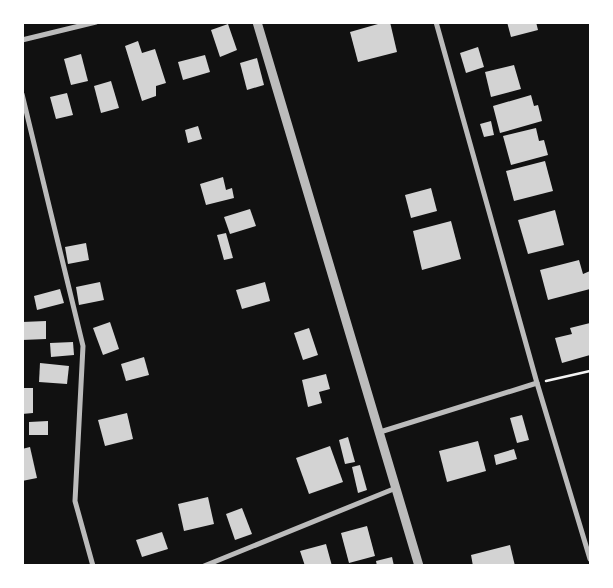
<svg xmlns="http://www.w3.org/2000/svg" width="613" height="588" font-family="'Alegreya Sans',sans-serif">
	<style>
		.building { fill: #d3d3d3 }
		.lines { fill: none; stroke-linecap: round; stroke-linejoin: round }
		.path { stroke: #f5f5f5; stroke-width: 2.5 }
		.minor { stroke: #bcbcbc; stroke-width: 5 }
		.tertiary { stroke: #bcbcbc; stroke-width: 9 }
	</style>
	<rect width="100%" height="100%" fill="#111"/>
	<g class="building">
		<polygon points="385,22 390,22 397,52 358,62 350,32"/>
		<polygon points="507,22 536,22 538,30 511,37"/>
		<polygon points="228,24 237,50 220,57 211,30"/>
		<polygon points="138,41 142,53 155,49 166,83 156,86 156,96 142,101 125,46"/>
		<polygon points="478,47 484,67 466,73 460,53"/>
		<polygon points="81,54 88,81 71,85 64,59"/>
		<polygon points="205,55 210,72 183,80 178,62"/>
		<polygon points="257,58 264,85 247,90 240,63"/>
		<polygon points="514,65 521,89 491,97 485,72"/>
		<polygon points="111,81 119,108 101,113 94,86"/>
		<polygon points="67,93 73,115 56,119 50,97"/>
		<polygon points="531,95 534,106 538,105 542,121 500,133 493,106"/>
		<polygon points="491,121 494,135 484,137 480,124"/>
		<polygon points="198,126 202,139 188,143 185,130"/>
		<polygon points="536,128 539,141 544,140 548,155 511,165 503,136"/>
		<polygon points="545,161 553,191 514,201 506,171"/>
		<polygon points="223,177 226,190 232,188 234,198 206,205 200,184"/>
		<polygon points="431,188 437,211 411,218 405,195"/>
		<polygon points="250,209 256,226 230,234 224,217"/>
		<polygon points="555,210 564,245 528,254 518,220"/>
		<polygon points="451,221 461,259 422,270 413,231"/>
		<polygon points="226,233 233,258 224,260 217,235"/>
		<polygon points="86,243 89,260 68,264 65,247"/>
		<polygon points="579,260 583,274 590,271 590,289 548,300 540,270"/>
		<polygon points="100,282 104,300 79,305 76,287"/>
		<polygon points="265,282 270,301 242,309 236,290"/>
		<polygon points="60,289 64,303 37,310 34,296"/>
		<polygon points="46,321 46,339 22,340 22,322"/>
		<polygon points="110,322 119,349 103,355 93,328"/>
		<polygon points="590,323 590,355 562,363 555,338 572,334 570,328"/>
		<polygon points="309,328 318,355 303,360 294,333"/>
		<polygon points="73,342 74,355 51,357 50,343"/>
		<polygon points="144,357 149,375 126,381 121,364"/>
		<polygon points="40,363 69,366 67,384 39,382"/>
		<polygon points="326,374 330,389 319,392 322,403 308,407 302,380"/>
		<polygon points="22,388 33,388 33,413 22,414"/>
		<polygon points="127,413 133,439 105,446 98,420"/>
		<polygon points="522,415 529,440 517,443 510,418"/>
		<polygon points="48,421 48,435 29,435 29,422"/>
		<polygon points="348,437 355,462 345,464 339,440"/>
		<polygon points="478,441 486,471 447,482 439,451"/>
		<polygon points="330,446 343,482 309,494 296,458"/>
		<polygon points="30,447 37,478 22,481 22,449"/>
		<polygon points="514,449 517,459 496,465 494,455"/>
		<polygon points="360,465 367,490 358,493 352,467"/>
		<polygon points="208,497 214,524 184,531 178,504"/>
		<polygon points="242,508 252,534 235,540 226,514"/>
		<polygon points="367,526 375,556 349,563 341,533"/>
		<polygon points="162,532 168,549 142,557 136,540"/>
		<polygon points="326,544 332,566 305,566 300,551"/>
		<polygon points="510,545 515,566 473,566 471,555"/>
		<polygon points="392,557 394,566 377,566 376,561"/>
	</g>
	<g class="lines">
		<polyline class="path" points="546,381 590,371"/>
		<g class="minor">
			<polyline points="436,22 537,383 590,559"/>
			<polyline points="22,40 96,22"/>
			<polyline points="22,94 83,346 75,501 93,566"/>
			<polyline points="380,432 537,383"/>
			<polyline points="204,566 396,488"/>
		</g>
		<polyline class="tertiary" points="257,22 419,566"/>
	</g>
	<rect width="613" height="588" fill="none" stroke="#ffffff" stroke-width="48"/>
</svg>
